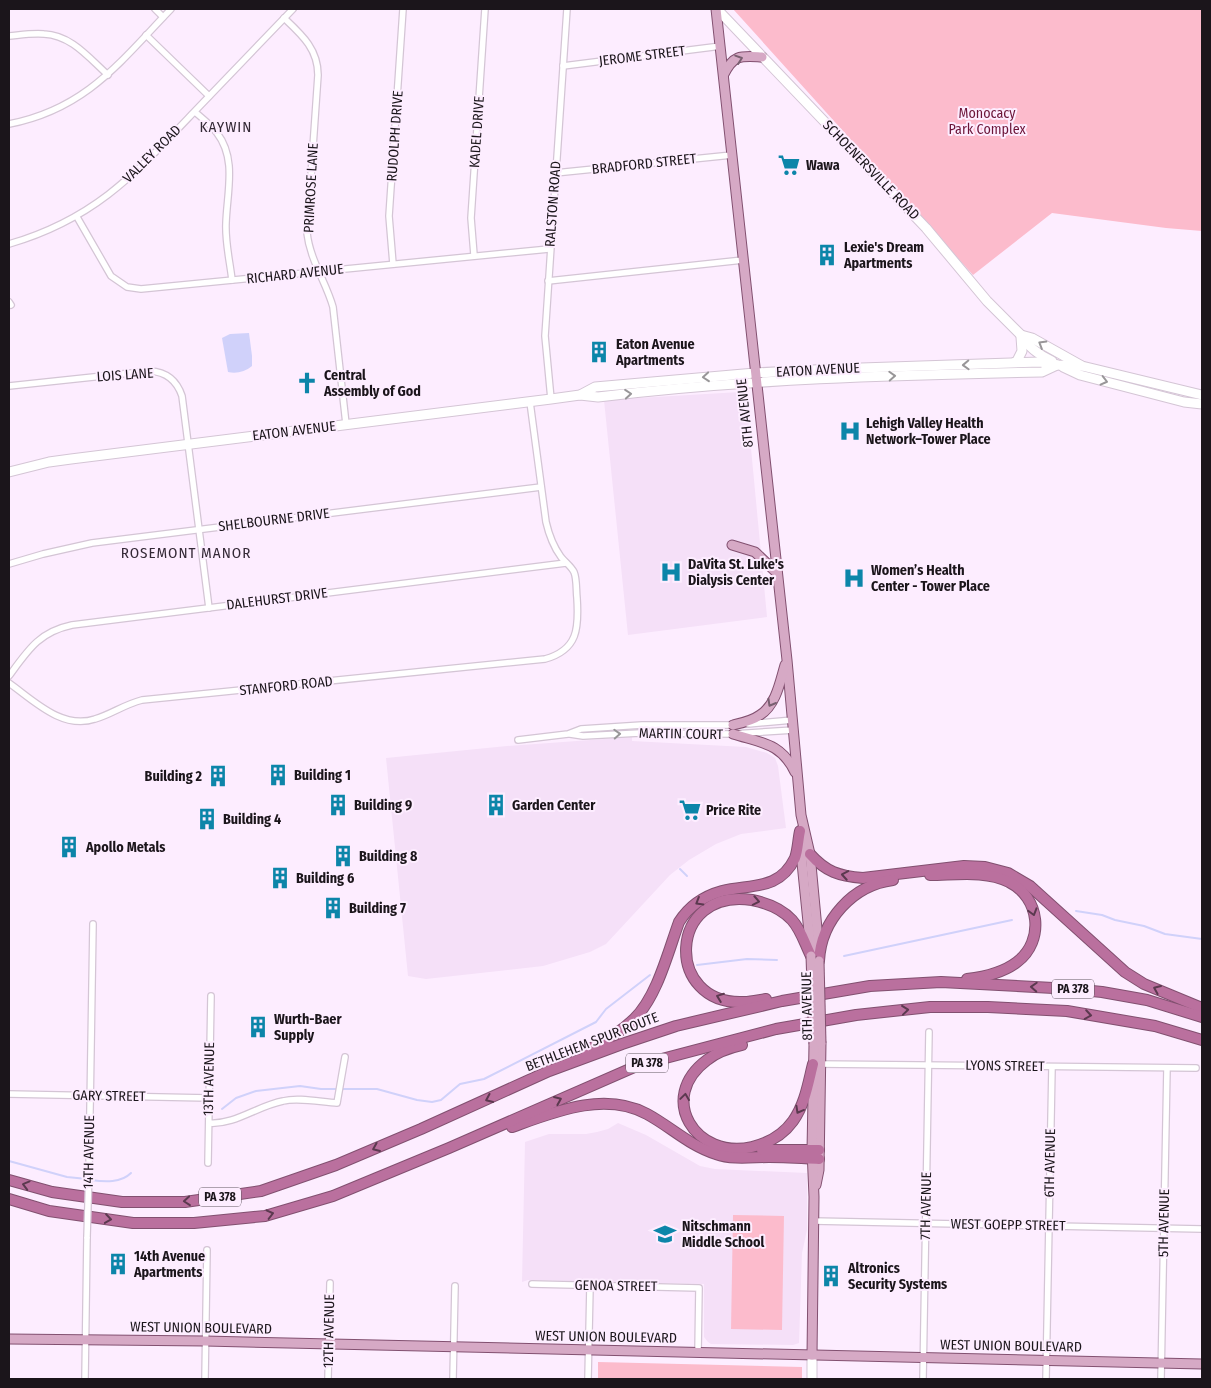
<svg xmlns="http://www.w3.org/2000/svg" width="1211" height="1388" font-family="'Fira Sans Condensed',sans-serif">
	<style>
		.built { fill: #f5e0f8 }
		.green { fill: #fcbbcc }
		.water { fill: #d0d1fa }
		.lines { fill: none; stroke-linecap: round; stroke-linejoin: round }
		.stream { stroke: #d0d1fa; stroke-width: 2 }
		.street-casing { stroke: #d4c5d5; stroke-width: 8 }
		.secondary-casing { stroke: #d4c5d5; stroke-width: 11 }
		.primary-casing { stroke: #825070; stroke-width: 11 }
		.highway-casing { stroke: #825070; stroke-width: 12 }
		.street { stroke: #fff; stroke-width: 5.5 }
		.secondary { stroke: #fff; stroke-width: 9 }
		.primary { stroke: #d6a9c5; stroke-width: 9 }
		.highway { stroke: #ba709e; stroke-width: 10 }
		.street-bridge-casing { stroke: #d4c5d5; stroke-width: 8; stroke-linecap: butt }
		.primary-bridge-casing { stroke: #825070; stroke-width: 11; stroke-linecap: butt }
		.street-bridge { stroke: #fff; stroke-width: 5.5 }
		.primary-bridge { stroke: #d6a9c5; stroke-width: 9 }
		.oneway { stroke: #785f70 }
		.oneway2 { stroke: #989698 }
		.oneway3 { stroke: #5b394f }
		.labels { text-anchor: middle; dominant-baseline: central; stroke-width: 4; stroke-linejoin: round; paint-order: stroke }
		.shield { fill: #fdedff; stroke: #5f565f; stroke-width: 1 }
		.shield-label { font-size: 12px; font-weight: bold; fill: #1b151b }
		.street-label { font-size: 14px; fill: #1b151b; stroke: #fdedff }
		.park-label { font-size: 14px; fill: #6c1438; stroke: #fdedff }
		.poi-label { font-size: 14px; font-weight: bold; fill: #1b151b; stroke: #fdedff; text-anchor: start }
		.neighbourhood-label { font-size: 15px; letter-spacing: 1px; fill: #342936; stroke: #fdedff }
	</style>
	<rect width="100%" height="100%" fill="#fdedff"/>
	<g class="built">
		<polygon points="740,392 746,396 767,617 628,635 604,400"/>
		<polygon points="632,737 632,741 746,747 767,753 775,758 778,766 786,828 741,834 716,844 689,860 670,875 606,944 590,952 543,966 426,979 408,976 386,758 507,746"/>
		<polygon points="618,1123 646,1135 700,1166 715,1169 807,1173 807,1230 802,1253 799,1343 793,1345 711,1344 708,1342 704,1337 704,1284 528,1280 522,1282 525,1142 549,1134 586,1134 597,1132 608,1129"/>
	</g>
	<g class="green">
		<polygon points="733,9 1202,9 1202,231 1166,228 1052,213 973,275"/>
		<polygon points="733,1215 784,1216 782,1330 731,1329"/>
		<polygon points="598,1362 802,1367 802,1379 598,1379"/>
	</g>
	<path class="water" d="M249,333L252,356V366C245,372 236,374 228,372L222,338L230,334Z"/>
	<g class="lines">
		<g class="stream">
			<polyline points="680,869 687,876"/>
			<polyline points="1076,911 1102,915 1115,920 1144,926 1165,934 1202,939"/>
			<polyline points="844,956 1012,920"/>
			<polyline points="697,965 747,959 777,960"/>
			<polyline points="222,1109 236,1098 256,1091 300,1086 321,1089 377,1089 417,1100 432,1102 441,1100 460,1084 484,1079 596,1022 606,1009 650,975"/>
			<polyline points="9,1161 67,1177 87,1179"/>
			<path d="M91,1180C105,1182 121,1183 131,1173"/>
		</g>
		<g class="street-casing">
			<g id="street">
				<polyline points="155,9 163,17"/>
				<path d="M284,18C302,35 318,49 318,75L307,233C310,260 326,282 333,307L346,424"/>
				<polyline points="146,35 209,96"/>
				<path d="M9,36C20,35 32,33 44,34C71,35 89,58 108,75"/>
				<polyline points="563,66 721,46"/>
				<path d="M195,112C202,118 211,125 217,133C237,159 227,192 226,223C225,242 230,262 232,280"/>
				<path d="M9,124C86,109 120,62 171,9"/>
				<polyline points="555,173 732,155"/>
				<polyline points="77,217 111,276 127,287 141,289 549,249"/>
				<path d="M9,244C95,219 135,174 195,111C228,77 260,43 293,9"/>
				<polyline points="474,255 471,218 485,9"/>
				<polyline points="393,264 389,216 403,9"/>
				<polyline points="548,281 743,260"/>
				<polyline points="9,302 11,305"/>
				<path d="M9,386L150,371C167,372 177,381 182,396L209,608"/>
				<polyline points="551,399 545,336 567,9"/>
				<polyline points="9,564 43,554 92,543 541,487"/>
				<path d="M9,676C28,650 39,632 72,625L566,563"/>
				<path d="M9,683C33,700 62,730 95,719C112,714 123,705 142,700L545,659C578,650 579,628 577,598C576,590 577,579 574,572C571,566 565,562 561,557C553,546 549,535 546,522L530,402"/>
				<polyline points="748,724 793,720"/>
				<polyline points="570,734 583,736 640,733 733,734 794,730"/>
				<polyline points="518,740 568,734 581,729 642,725 736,725"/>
				<polyline points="818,1064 1196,1068"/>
				<polyline points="9,1094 209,1098"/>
				<path d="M209,1123C235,1125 257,1106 283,1101C298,1097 321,1102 337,1103L345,1057"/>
				<polyline points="208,1163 211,996"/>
				<polyline points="89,1171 93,924"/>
				<polyline points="813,1221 1202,1229"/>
				<polyline points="532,1284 699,1288 698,1352"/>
				<polyline points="85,1379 87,1237"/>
				<polyline points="205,1379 207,1250"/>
				<polyline points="328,1379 330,1283"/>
				<polyline points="453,1379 455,1286"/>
				<polyline points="588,1379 590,1286"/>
				<polyline points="923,1379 929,1032"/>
				<polyline points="1046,1379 1052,1067"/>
				<polyline points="1161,1379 1167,1068"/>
			</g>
		</g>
		<g class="secondary-casing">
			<g id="secondary">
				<path d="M717,9L926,228L987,301L1021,335C1028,347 1039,355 1052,361"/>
				<polyline points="1021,335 1032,338 1082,366 1202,395"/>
				<polyline points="1015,362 1017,361 1022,351 1021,337"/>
				<polyline points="1063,367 1080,375 1184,402 1202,404"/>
				<path d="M580,395L598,397C745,379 894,375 1042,372L1057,365"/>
				<polyline points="9,472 49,462 71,459 551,399 580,395 595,387 755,373 831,369 1040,362 1058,365 1082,366"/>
				<polyline points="812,1379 812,1355"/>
			</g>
		</g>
		<g class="primary-casing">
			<g id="primary">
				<polyline points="716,9 787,660 801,815 810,854 819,950"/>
				<path d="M724,74C734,54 741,56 762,57"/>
				<polyline points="732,545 755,552 777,573"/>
				<path d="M733,725C742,723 752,721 760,715C776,705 780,682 785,665"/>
				<path d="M733,734C762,743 781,743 795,772"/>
				<polyline points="800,843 811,952"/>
				<polyline points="816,1185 819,1170 821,1043"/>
				<polyline points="9,1339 205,1341 1202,1364"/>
				<polyline points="812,1355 814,1197 812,1150 814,1044"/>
			</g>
		</g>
		<g class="highway-casing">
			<g id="highway">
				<path d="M810,854C826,872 839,876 863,878L964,866L985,867L1008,873L1030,886L1125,972L1144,984L1202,1008"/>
				<path d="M930,875C955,875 986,870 1009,882C1040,897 1045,941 1017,962C1004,972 984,977 967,979"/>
				<path d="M819,961C821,920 853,885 893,880"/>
				<path d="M766,999C759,1000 751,1002 744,1002C664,1006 667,887 752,900C767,903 781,908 792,920C801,930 805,944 811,956"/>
				<path d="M742,1045C729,1048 717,1052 707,1060C656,1098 696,1160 752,1147C769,1143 783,1135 793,1121C805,1104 808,1084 813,1064"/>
				<path d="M586,1051C604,1042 620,1033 634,1019C657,997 668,952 679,922C689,906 704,896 722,891C751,884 779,891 795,858C798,850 798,840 800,831"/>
				<path d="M512,1127C554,1112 604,1091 647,1114C671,1127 690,1146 716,1154C733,1160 752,1157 769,1157C786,1157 802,1158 819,1159"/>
				<polyline points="762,1150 819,1150"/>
				<polyline points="9,1180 52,1192 122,1202 185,1202 261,1191 336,1165 421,1129 549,1071 622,1044 676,1026 782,1001 870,986 941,982 1072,989 1102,992 1147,1000 1202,1017"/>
				<polyline points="9,1199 49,1211 133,1223 194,1223 265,1216 333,1196 449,1148 639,1065 776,1029 856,1015 930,1007 988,1007 1067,1011 1155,1026 1202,1040"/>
			</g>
		</g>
		<use href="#street" class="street"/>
		<use href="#secondary" class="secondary"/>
		<use href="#primary" class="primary"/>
		<use href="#highway" class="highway"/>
		<g class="street-bridge-casing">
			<polyline id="street-bridge" points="87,1237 89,1171"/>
		</g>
		<g class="primary-bridge-casing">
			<g id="primary-bridge">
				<polyline points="811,956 814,1044"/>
				<polyline points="819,961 821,1043"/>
			</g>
		</g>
		<use href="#street-bridge" class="street-bridge"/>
		<use href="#primary-bridge" class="primary-bridge"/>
	</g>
	<defs><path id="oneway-chevron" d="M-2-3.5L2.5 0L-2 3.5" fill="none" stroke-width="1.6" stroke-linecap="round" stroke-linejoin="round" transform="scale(1.25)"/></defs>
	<g class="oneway">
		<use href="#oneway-chevron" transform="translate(739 59) rotate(-19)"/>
		<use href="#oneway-chevron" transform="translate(771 703) rotate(120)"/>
	</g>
	<g class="oneway2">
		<use href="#oneway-chevron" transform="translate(1042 344) rotate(-149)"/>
		<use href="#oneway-chevron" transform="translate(966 365) rotate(178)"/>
		<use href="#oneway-chevron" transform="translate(892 376) rotate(-3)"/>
		<use href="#oneway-chevron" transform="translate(706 377) rotate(175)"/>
		<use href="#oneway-chevron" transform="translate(1104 381) rotate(14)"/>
		<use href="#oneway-chevron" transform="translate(628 394) rotate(-5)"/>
		<use href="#oneway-chevron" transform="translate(617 734) rotate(-3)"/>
	</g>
	<g class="oneway3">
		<use href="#oneway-chevron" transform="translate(845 875) rotate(-170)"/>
		<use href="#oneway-chevron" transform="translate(756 901) rotate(11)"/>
		<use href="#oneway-chevron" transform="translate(699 902) rotate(149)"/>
		<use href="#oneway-chevron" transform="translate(1033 912) rotate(74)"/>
		<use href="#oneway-chevron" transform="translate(1034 987) rotate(-177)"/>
		<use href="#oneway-chevron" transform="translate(1157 989) rotate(-157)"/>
		<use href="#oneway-chevron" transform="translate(720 997) rotate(-159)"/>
		<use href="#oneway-chevron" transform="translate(905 1010) rotate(-6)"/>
		<use href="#oneway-chevron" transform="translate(1088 1015) rotate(9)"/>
		<use href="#oneway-chevron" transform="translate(685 1097) rotate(-82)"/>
		<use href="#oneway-chevron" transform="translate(489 1099) rotate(156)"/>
		<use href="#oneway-chevron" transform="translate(558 1100) rotate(-23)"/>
		<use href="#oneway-chevron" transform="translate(799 1110) rotate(119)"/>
		<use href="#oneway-chevron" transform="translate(376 1148) rotate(157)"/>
		<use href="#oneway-chevron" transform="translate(26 1185) rotate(-165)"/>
		<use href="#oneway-chevron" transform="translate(187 1201) rotate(175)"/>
		<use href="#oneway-chevron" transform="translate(270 1214) rotate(-14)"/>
		<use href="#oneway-chevron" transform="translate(108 1219) rotate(8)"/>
	</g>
	<defs>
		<g id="supermarket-bare" transform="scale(1.725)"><path d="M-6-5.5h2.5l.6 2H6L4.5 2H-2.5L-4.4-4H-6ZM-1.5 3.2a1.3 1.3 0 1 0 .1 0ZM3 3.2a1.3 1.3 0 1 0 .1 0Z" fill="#0c85a9" stroke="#fdedff" stroke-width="2.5" paint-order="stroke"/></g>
		<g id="building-bare" transform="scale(1.725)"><path d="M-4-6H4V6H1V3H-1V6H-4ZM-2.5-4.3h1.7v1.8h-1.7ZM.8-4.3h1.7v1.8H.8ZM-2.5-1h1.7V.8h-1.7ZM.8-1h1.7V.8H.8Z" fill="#0c85a9" stroke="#fdedff" stroke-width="2.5" paint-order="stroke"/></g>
		<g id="church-bare" transform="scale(1.725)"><path d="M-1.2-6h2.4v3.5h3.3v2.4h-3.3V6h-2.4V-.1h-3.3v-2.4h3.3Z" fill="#0c85a9" stroke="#fdedff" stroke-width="2.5" paint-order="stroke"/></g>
		<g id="hospital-bare" transform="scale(1.725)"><path d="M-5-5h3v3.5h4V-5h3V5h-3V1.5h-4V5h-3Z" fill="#0c85a9" stroke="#fdedff" stroke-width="2.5" paint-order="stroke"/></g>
		<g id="school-bare" transform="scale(1.725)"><path d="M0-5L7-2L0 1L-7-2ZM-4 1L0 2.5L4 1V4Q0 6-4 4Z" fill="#0c85a9" stroke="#fdedff" stroke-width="2.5" paint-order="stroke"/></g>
	</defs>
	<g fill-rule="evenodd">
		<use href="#supermarket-bare" x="789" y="165"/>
		<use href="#building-bare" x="827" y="255"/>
		<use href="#building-bare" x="599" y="352"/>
		<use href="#church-bare" x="307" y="383"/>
		<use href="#hospital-bare" x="850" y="431"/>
		<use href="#hospital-bare" x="671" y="572"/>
		<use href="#hospital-bare" x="854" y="578"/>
		<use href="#building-bare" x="278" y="775"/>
		<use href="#building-bare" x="218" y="776"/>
		<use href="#building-bare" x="338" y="805"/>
		<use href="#building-bare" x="496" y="805"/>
		<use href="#supermarket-bare" x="690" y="810"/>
		<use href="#building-bare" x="207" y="819"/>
		<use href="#building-bare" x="69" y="847"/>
		<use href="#building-bare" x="343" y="856"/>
		<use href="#building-bare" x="280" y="878"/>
		<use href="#building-bare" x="333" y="908"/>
		<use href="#building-bare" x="258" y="1027"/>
		<use href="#school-bare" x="665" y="1234"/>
		<use href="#building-bare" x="118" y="1264"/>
		<use href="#building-bare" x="831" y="1276"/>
	</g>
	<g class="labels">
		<g class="shield">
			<rect x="1052" y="979.5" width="42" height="19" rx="4"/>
			<rect x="626" y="1053.5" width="42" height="19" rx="4"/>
			<rect x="199" y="1187.5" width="42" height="19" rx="4"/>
		</g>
		<g class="shield-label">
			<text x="1073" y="989">PA 378</text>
			<text x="647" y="1063">PA 378</text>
			<text x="220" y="1197">PA 378</text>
		</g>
		<g class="street-label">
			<text transform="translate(642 56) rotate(-7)">JEROME STREET</text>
			<text transform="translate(477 132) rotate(-86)">KADEL DRIVE</text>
			<text transform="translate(395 136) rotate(-86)">RUDOLPH DRIVE</text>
			<text transform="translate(152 154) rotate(-45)">VALLEY ROAD</text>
			<text transform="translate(644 164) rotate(-6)">BRADFORD STREET</text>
			<text transform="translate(871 170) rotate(46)">SCHOENERSVILLE ROAD</text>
			<text transform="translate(311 188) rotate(-87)">PRIMROSE LANE</text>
			<text transform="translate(553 204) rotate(-86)">RALSTON ROAD</text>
			<text transform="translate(295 274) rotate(-6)">RICHARD AVENUE</text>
			<text transform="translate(818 370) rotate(-3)">EATON AVENUE</text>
			<text transform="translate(125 375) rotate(-4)">LOIS LANE</text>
			<text transform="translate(745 413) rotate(-96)">8TH AVENUE</text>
			<text transform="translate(294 431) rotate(-7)">EATON AVENUE</text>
			<text transform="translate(274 520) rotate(-7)">SHELBOURNE DRIVE</text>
			<text transform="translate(277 599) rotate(-7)">DALEHURST DRIVE</text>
			<text transform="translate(286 686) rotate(-6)">STANFORD ROAD</text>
			<text transform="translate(681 734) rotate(1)">MARTIN COURT</text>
			<text transform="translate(807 1006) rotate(-91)">8TH AVENUE</text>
			<text transform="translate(592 1042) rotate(-21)">BETHLEHEM SPUR ROUTE</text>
			<text transform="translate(1005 1066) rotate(1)">LYONS STREET</text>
			<text transform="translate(209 1079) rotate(-89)">13TH AVENUE</text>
			<text transform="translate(109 1096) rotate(1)">GARY STREET</text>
			<text transform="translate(89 1152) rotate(-89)">14TH AVENUE</text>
			<text transform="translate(1050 1163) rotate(-89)">6TH AVENUE</text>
			<text transform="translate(926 1206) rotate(-89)">7TH AVENUE</text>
			<text transform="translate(1164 1223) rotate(-89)">5TH AVENUE</text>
			<text transform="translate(1008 1225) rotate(1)">WEST GOEPP STREET</text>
			<text transform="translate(616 1286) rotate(1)">GENOA STREET</text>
			<text transform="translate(201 1328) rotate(1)">WEST UNION BOULEVARD</text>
			<text transform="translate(329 1331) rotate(-89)">12TH AVENUE</text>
			<text transform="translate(606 1337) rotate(1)">WEST UNION BOULEVARD</text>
			<text transform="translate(1011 1346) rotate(1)">WEST UNION BOULEVARD</text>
		</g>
		<g class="park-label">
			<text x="987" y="113">Monocacy<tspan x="987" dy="16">Park Complex</tspan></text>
		</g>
		<g class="poi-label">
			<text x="806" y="165">Wawa</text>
			<text x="844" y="247">Lexie's Dream<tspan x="844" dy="16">Apartments</tspan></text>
			<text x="616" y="344">Eaton Avenue<tspan x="616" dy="16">Apartments</tspan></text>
			<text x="324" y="375">Central<tspan x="324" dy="16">Assembly of God</tspan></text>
			<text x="866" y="423">Lehigh Valley Health<tspan x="866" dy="16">Network–Tower Place</tspan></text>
			<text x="688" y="564">DaVita St. Luke's<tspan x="688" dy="16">Dialysis Center</tspan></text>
			<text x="871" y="570">Women’s Health<tspan x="871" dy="16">Center - Tower Place</tspan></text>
			<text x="294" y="775">Building 1</text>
			<text x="202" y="776" text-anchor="end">Building 2</text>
			<text x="354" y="805">Building 9</text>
			<text x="512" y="805">Garden Center</text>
			<text x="706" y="810">Price Rite</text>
			<text x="223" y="819">Building 4</text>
			<text x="86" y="847">Apollo Metals</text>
			<text x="359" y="856">Building 8</text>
			<text x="296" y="878">Building 6</text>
			<text x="349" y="908">Building 7</text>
			<text x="274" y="1019">Wurth-Baer<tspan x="274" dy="16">Supply</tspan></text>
			<text x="682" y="1226">Nitschmann<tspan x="682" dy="16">Middle School</tspan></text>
			<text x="134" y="1256">14th Avenue<tspan x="134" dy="16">Apartments</tspan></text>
			<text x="848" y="1268">Altronics<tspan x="848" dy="16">Security Systems</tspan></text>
		</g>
		<g class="neighbourhood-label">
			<text x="226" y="127">KAYWIN</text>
			<text x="186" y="553">ROSEMONT MANOR</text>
		</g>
	</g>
	<rect width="1211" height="1388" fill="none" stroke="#1b151b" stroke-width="20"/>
</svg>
